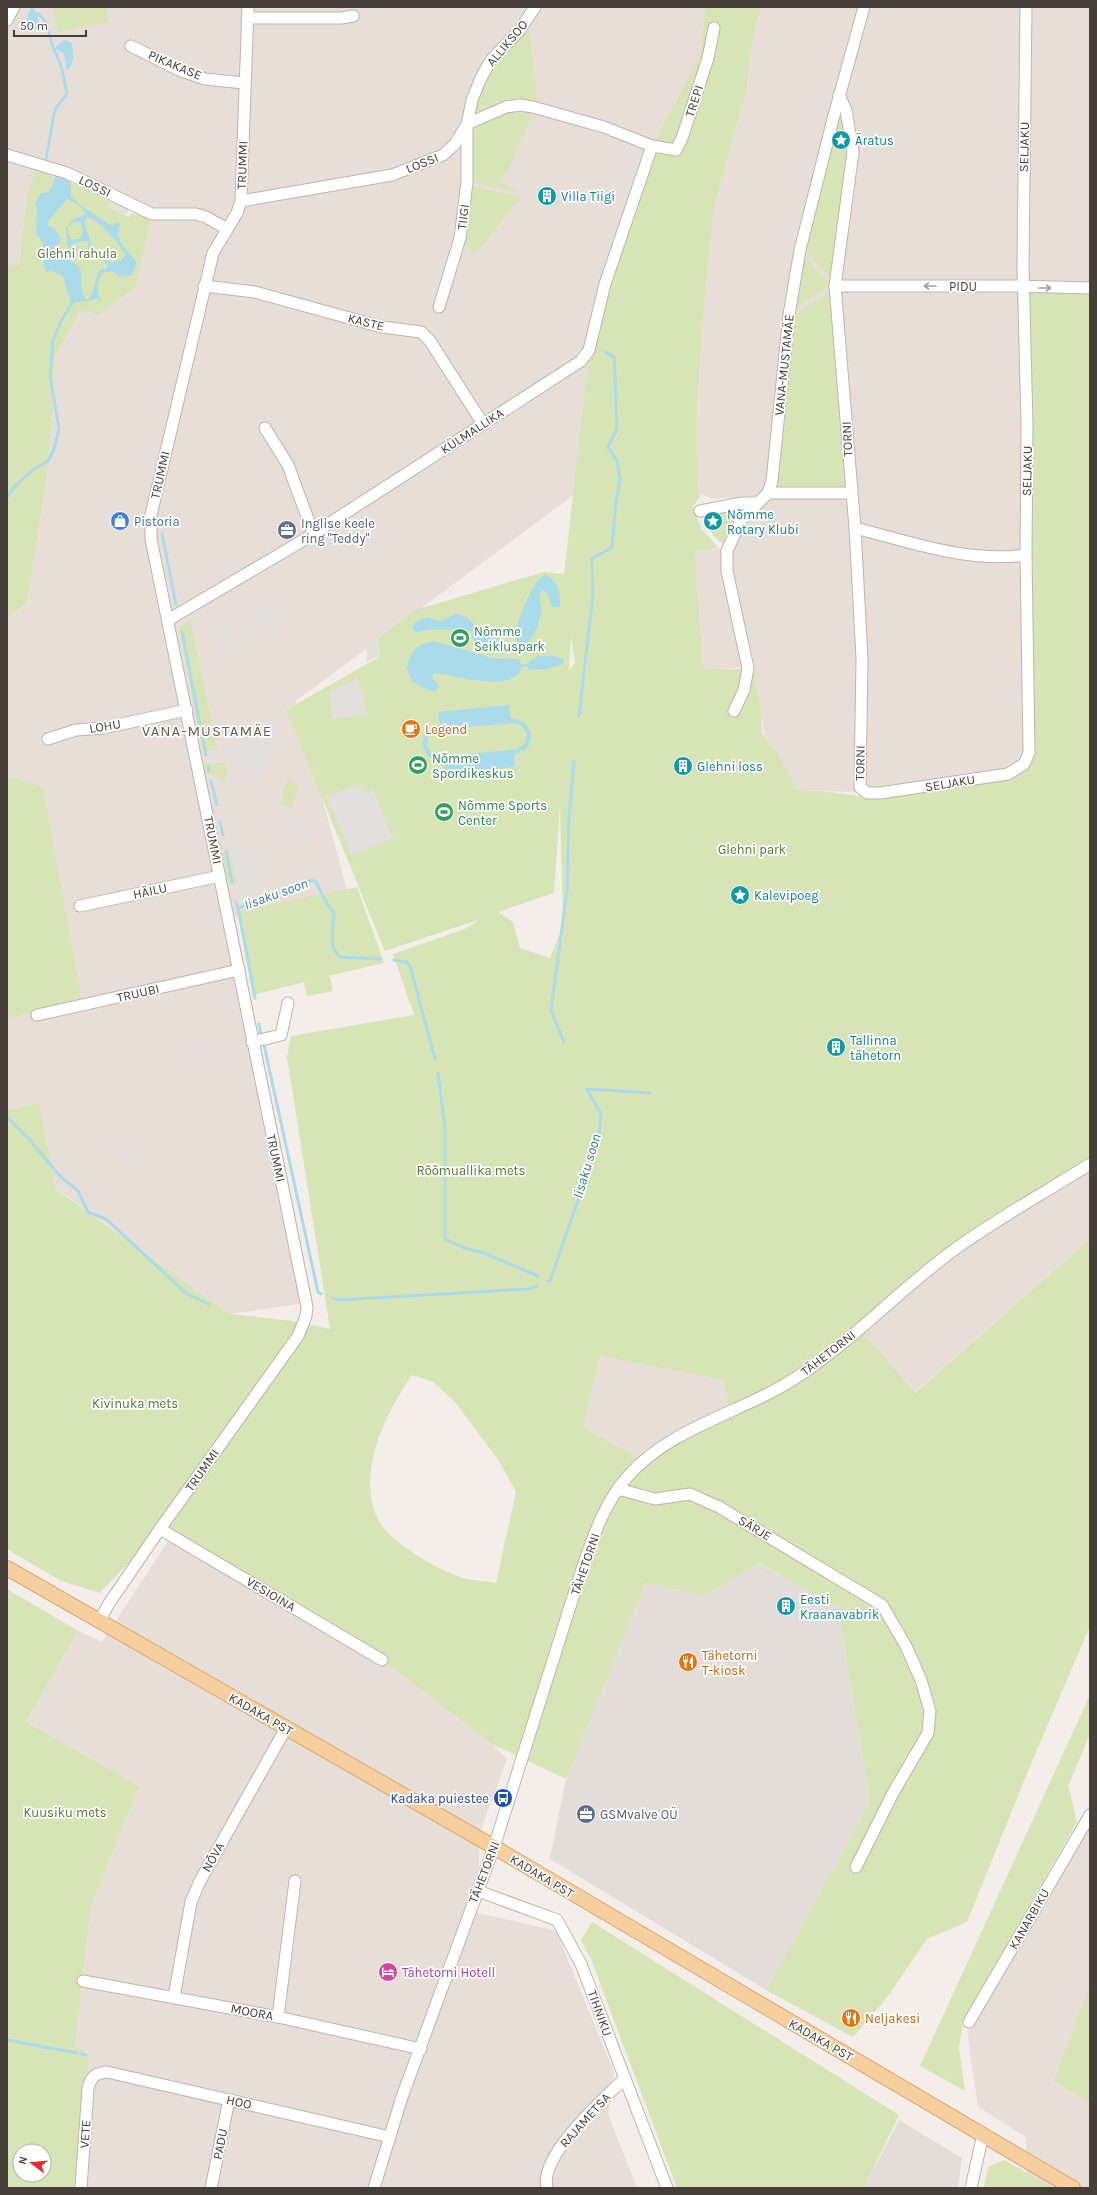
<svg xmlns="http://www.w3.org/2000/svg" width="1097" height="2195" font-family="Karla,sans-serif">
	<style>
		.residential { fill: #e7dfd7 }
		.industrial { fill: #e3ddda }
		.green { fill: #d7e4b5; fill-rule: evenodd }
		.parking { fill: #e2dfdd }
		.water { fill: #aadbeb; fill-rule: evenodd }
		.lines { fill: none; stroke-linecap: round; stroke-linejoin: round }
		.stream { stroke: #aadbeb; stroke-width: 3 }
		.minor-casing { stroke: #beb4ac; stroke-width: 13 }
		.major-casing { stroke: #dba86f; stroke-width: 16 }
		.minor { stroke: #fff; stroke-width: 11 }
		.major { stroke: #f6cf9f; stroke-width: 14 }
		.oneway { stroke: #a29e9c }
		.labels { text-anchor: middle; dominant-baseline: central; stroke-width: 3.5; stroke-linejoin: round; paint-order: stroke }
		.street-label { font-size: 13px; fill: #463e38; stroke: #fff }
		.culture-label { font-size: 13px; fill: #0d838f; stroke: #fff; text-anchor: start }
		.park-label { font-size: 13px; fill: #55742f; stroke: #fff }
		.shop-label { font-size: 13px; fill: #366cbe; stroke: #fff; text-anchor: start }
		.service-label { font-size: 13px; fill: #4e5e75; stroke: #fff; text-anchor: start }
		.leisure-label { font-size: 13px; fill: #27864d; stroke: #fff; text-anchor: start }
		.food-label { font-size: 13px; fill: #c56008; stroke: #fff; text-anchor: start }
		.transit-label { font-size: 13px; fill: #164399; stroke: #fff; text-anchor: end }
		.hotel-label { font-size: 13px; fill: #b23c85; stroke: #fff; text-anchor: start }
		.water-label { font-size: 14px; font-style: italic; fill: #337a93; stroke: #fff }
		.quarter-label { font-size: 15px; letter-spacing: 1px; fill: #685a50; stroke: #fff }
	</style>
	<rect width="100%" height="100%" fill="#f3eee9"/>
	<g class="residential">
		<polygon points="7,7 705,7 701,53 652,146 605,284 588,362 575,494 296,701 347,890 235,918 313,1302 230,1314 56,1188 39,1103 7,1110 7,1019 82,1001 43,787 7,776 7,619 27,602 47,477 56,354 80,312 136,286 152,214 38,164 27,195 19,265 7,264"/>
		<polygon points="761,7 1090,7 1090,289 1029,753 1008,774 880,793 797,790 778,753 765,737 754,669 748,668 703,669 695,552 736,546 738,536 758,509 755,496 712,499 698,493 697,410 704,306 714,207 747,88 752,42"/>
		<polygon points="1090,1164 1090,1239 914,1393 859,1329 957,1247"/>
		<polygon points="600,1356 723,1380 730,1411 643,1462 583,1427"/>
		<polygon points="172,1535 382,1660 492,1744 507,1759 480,1832 478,1891 470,1911 556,1931 614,2072 608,2114 637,2188 81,2188 88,2088 88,2054 75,2045 91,1905 139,1786 26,1722 78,1631 102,1642"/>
		<polygon points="1090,1815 1090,2188 1027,2188 1026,2137 978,2107 968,2039 969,2022"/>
	</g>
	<g class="industrial">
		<polygon points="757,1563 838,1607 870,1802 766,1990 550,1859 566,1779 645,1583 705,1596"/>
		<polygon points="899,2120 962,2158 958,2188 864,2188"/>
	</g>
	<g class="green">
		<polygon points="53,7 106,7 109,22 57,32"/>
		<path d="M705,7H761L752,42L747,88L714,207L704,306L697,410L698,493L701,495L693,507L701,528L718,548L695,552L703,669H754L761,711L762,734L778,753L797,790L822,791L874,798L902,796L904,791L1008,774L1024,764L1025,287L1090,289V1164L957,1247L859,1329L915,1393L1090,1239V1626L1030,1766L967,1922L927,1939L886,1999L853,2037L766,1990L870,1802L838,1607L758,1563L705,1596L645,1583L566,1779L492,1744L382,1660L160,1529L100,1593L61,1581L7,1549V1110L39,1103L56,1189L230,1314L293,1321L330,1329L287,1057L291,1036L414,1015L393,954L465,929L481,919L385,951L286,710L379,657L378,639L415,610L544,572L564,574L588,362L605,284L652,146L701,53ZM571,636L575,663L569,670V669ZM560,805L563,926L550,958L520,948L513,922L498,912L554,893ZM600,1356L723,1380L730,1411L643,1461L583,1427ZM412,1375L433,1382L456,1403L499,1461L516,1492L496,1583C486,1581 473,1581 463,1578C440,1571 387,1541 377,1518C357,1470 385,1414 412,1375Z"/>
		<polygon points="528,24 538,104 475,114 484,79 491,64"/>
		<polygon points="510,111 528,111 531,116 511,164 500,181 519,193 469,181 471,147 474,130 489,120"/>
		<polygon points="842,117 849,142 833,281 804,248 839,119"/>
		<polygon points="36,170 76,185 111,202 109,207 129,217 132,213 151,218 136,286 98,315 85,310 80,312 56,354 47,477 27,602 7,619 7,264 19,265 27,195"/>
		<polygon points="468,185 521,197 474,255 462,238"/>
		<polygon points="802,255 831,285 794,309"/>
		<polygon points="833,291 848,490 775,489 792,316"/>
		<path d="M744,508L725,544C716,542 708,527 704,519L705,514Z"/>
		<polygon points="190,620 217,749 203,753 179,627"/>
		<polygon points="222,763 228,768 224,780 205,772 204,766 206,764"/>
		<polygon points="7,776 43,787 82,1000 7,1019"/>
		<polygon points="287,780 299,784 291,808 280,805"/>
		<polygon points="226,850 231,852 237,883 231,886 228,883 222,854"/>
		<polygon points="357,887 384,963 328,976 330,977 333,991 307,996 304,982 253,995 238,911"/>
		<path d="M7,1589L78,1631L26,1722L139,1786L91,1905L75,2045L88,2054V2088L81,2188H7ZM20,2151H44V2175H20Z"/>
		<polygon points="1090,1695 1090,1734 1068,1786 1077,1822 963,2021 959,2048 965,2091 920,2066"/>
		<polygon points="592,1922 899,2115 864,2188 677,2188 591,1959 581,1940"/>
		<polygon points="1090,1986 1090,2102 1054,2081"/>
		<polygon points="1004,2160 1053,2188 984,2188 988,2167"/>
	</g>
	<g class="parking">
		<polygon points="112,200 130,209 126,215 109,207"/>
		<polygon points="264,604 278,627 266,635 250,612"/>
		<polygon points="230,620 245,646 225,658 209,633"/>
		<polygon points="377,639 379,656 367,662 366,642"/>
		<polygon points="358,678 368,715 332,719 329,691"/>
		<polygon points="276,724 284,740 273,747 263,777 248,768 249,765 235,765 223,752"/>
		<polygon points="360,784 364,794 373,789 393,838 352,856 326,796"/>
		<polygon points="298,818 316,823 310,843 291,837 291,832 278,828 280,823"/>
		<polygon points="231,847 262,856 249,898 237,898 237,883 231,856"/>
		<polygon points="237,1046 238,1053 186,1065 185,1058"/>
		<polygon points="135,1147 137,1155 120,1158 118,1150"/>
		<polygon points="436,1964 444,1966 439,1979 432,1977"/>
	</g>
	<g class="water">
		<polygon points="33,10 38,13 38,20 42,26 41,31 28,26 26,22 29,11"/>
		<path d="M64,40L71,42C74,53 75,62 67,71L64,53L57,50L56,47Z"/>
		<path d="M56,175L70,181L71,196L79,204L110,225H113L117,222L120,224L118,235L121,243L137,262L132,275L120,277L114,272H104C98,279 95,291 101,300L99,301L97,299L72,303L68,294L63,276L52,271L46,272L44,266V247L36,232L37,208L35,204L41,193C53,194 52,184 56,175ZM67,199C73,201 84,207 86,214L74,219L66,228L68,247L70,250L101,259L107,264V268L100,270C94,279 95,293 88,299H86C75,283 91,272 70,260C65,257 62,255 55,254L54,246L59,243L61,238L56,230L48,225L49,220ZM87,217C101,221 118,243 126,255L120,261L116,260L114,263L93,255L91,243L84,222ZM76,221L81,223C83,230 84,233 80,239L71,240L67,227ZM82,241H89L87,254L71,246L72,244Z"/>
		<path d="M545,575C558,579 561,595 560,607H552L547,593L542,590C537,596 542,604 541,612C539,625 533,645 518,645C516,641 515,637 516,632C518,619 533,579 545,575Z"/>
		<polygon points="456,614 467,617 475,626 488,629 489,635 499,637 499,641 493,645 479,645 472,638 472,632 468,630 434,629 415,632 412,628 413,624 426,617 440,621"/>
		<path d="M434,641L492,658L519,659C522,663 522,669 519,673C503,692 454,674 434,673L432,678L439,686L436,691H430L412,682L407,668C411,650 417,644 434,641Z"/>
		<polygon points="554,656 564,659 563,664 544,670 528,669 529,662 539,656"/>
		<path d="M509,705L511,719C528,719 537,735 526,749L515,754V767L444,773L443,760C419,762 415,731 440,726L438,712ZM515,723L521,725L527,734L524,744L518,749L441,757L432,754L427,746L428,736L437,729Z"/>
	</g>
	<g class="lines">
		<g class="stream">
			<polyline points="31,7 33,13 39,14 47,24 51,41 62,69 67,94 55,109 46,159"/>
			<polyline points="7,497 16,485 34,469 48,461 54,449 59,428 50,376 53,341 60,323 72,303 72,300"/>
			<polyline points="162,533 176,605"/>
			<polyline points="182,632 206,755"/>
			<polyline points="521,666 529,665"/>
			<polyline points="579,716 593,594 592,558 610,549 612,546 616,502 620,480 617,461 608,447 616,431 617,424 614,357 605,352"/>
			<polyline points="208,766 209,771"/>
			<polyline points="211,781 217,805"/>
			<polyline points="220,822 223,835"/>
			<polyline points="226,851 232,882"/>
			<path d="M236,902L238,908L312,880L316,882L327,904L334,912C334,927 327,945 340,957L381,959"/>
			<polyline points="238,908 255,998"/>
			<polyline points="394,960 407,962 410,966 435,1059"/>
			<polyline points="259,1024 261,1035"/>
			<polyline points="564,1042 551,1010 567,891 569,818 574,761"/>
			<polyline points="264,1045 318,1292 321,1294"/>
			<polyline points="438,1073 445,1128 445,1239 464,1248 484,1253 538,1276"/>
			<polyline points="7,1117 28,1138 60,1176 78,1191 88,1212 106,1219 187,1294 209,1304"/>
			<polyline points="548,1281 550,1281 598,1143 601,1114 587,1089 650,1093"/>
			<polyline points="333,1298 339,1300 528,1289 537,1286"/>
			<polyline points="7,2040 77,2053"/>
			<polyline points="81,2054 86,2055"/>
		</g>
		<g class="minor-casing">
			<g id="minor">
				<polyline points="247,18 341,18 353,16"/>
				<polyline points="7,20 14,7"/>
				<polyline points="131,46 179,70 205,79 244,83"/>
				<polyline points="839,95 846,110 853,152 835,286 855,528 862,658 860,787 867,793 880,793 1008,774 1024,764 1029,753 1026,555 1027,425 1023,266 1026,7"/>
				<polyline points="7,155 67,173 152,214 196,214 206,217 227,229"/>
				<polyline points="241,201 392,175 443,155 455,144 467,124 506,107 520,105 533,107 604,127 652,146 676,150 682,138 708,58 714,28"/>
				<polyline points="204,286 255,292 382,327 421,332 430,341 483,424"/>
				<polyline points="835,286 1014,286 1090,288"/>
				<polyline points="439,307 460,238 467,182 467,124 472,100 481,78 491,60 519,31 535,7"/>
				<polyline points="265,428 288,465 313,533"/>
				<polyline points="768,493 851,493"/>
				<polyline points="700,511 742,503 756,503"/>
				<path d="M855,528C911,542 967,563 1026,555"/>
				<polyline points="168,620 302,541 581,361 589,350 605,284 652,146"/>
				<polyline points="734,711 744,690 748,668 727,571 727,551 741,520 768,493 772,481 789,315 800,250 833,119 864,7"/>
				<polyline points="48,739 76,730 103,728 187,710"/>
				<polyline points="80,906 220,876"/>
				<polyline points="37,1015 239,970"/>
				<polyline points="252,1042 281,1035 288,1003"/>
				<polyline points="618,1489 655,1499 690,1494 719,1507 882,1605 906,1646 921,1680 930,1711 928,1733 893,1793 856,1867"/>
				<polyline points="160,1529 382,1660"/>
				<polyline points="99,1621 110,1602 160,1529 298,1336 306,1316 307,1307 151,539 151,515 213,253 237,213 241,201 248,7"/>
				<polyline points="478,1891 557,1920 581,1964 667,2188"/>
				<polyline points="83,1981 278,2017 421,2049"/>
				<polyline points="174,1997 191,1902 200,1881 286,1728"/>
				<polyline points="278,2017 295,1881"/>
				<polyline points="969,2022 1090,1815"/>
				<path d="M81,2188L88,2088C91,2077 95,2073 107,2072L390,2137"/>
				<polyline points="211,2188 229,2100"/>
				<path d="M374,2188L402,2097L494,1847L579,1578C591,1543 603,1503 629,1475C674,1425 746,1412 800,1375C857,1337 903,1286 958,1247C1000,1217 1046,1192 1090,1164"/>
				<path d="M547,2188C539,2155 602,2101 624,2079"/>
				<polyline points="971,2188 983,2134"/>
			</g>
		</g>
		<g class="major-casing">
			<polyline id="major" points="7,1568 494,1847 1073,2188"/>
		</g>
		<use href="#minor" class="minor"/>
		<use href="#major" class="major"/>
	</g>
	<defs><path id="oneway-shaft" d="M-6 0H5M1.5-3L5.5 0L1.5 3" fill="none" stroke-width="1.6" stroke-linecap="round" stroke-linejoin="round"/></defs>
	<g class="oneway">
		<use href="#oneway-shaft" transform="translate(930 286) rotate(180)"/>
		<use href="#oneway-shaft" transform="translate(1045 288)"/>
	</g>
	<defs>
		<g id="sight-disc" transform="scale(1)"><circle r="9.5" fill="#0f9aa8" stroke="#fff"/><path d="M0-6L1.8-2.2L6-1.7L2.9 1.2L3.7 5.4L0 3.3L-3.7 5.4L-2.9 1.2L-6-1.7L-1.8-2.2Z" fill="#fff"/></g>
		<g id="building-disc" transform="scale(1)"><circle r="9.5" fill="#0f9aa8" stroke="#fff"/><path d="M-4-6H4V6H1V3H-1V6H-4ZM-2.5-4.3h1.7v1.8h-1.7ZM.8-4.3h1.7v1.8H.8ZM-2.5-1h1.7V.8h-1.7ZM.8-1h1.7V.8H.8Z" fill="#fff"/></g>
		<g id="shop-disc" transform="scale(1)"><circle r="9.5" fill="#3f7fe0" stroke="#fff"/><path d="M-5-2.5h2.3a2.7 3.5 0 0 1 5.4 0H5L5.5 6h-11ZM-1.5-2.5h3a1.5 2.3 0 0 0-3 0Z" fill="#fff"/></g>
		<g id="office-disc" transform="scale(1)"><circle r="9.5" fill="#5c6f8a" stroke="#fff"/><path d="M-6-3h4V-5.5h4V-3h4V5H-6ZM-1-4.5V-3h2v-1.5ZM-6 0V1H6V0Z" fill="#fff"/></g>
		<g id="stadium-disc" transform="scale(1)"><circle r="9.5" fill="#2e9e5b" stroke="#fff"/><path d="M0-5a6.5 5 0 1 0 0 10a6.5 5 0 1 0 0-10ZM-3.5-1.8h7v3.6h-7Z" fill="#fff"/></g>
		<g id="cafe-disc" transform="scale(1)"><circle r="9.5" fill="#e8710a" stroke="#fff"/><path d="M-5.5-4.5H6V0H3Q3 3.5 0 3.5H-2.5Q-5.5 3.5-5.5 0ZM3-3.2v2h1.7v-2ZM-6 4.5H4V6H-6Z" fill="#fff"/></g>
		<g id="restaurant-disc" transform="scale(1)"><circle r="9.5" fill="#e8710a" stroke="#fff"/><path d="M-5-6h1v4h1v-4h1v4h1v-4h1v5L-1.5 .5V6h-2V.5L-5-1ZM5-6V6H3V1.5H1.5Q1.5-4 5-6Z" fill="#fff"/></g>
		<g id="bus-disc" transform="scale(1)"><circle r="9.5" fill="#1a4fb4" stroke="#fff"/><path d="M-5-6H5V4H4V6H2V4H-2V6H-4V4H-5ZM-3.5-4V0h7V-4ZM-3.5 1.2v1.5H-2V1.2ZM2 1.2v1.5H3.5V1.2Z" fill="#fff"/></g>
		<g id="hotel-disc" transform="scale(1)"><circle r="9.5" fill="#d1479c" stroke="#fff"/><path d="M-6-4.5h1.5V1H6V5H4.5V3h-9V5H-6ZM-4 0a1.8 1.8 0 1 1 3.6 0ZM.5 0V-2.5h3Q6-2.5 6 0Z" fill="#fff"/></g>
	</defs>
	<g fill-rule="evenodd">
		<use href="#sight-disc" x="841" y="140"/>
		<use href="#building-disc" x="547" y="196"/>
		<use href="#shop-disc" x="120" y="521"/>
		<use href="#sight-disc" x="713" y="521"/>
		<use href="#office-disc" x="287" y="530"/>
		<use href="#stadium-disc" x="460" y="638"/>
		<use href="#cafe-disc" x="411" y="729"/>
		<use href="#stadium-disc" x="418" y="765"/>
		<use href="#building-disc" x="683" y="766"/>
		<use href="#stadium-disc" x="444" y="812"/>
		<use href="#sight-disc" x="740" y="895"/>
		<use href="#building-disc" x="836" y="1047"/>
		<use href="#building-disc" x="786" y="1606"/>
		<use href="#restaurant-disc" x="688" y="1662"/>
		<use href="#bus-disc" x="503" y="1798"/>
		<use href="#office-disc" x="586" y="1814"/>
		<use href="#hotel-disc" x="388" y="1972"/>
		<use href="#restaurant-disc" x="851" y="2018"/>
	</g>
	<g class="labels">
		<g class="street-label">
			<text transform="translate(507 43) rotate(-50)">ALLIKSOO</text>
			<text transform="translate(175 65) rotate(23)">PIKAKASE</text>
			<text transform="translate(694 101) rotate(-72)">TREPI</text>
			<text transform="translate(1024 147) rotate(-89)">SELJAKU</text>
			<text transform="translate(422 163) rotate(-22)">LOSSI</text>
			<text transform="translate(242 165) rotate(-88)">TRUMMI</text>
			<text transform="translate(95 186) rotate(26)">LOSSI</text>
			<text transform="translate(463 217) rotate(-83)">TIIGI</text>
			<text x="963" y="286">PIDU</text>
			<text transform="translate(366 322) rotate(14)">KASTE</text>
			<text transform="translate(784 365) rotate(-84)">VANA-MUSTAMÄE</text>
			<text transform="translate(472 431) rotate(-33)">KÜLMALLIKA</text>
			<text transform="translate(847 439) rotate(-93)">TORNI</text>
			<text transform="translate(1027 471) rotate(-89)">SELJAKU</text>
			<text transform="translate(160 475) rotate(-77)">TRUMMI</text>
			<text transform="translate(105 726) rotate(-9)">LOHU</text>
			<text transform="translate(860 763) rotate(-89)">TORNI</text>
			<text transform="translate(950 783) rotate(-9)">SELJAKU</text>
			<text transform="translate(213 840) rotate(79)">TRUMMI</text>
			<text transform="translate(150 891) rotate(-12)">HÄILU</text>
			<text transform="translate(138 993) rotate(-13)">TRUUBI</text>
			<text transform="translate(276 1158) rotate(78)">TRUMMI</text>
			<text transform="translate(828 1353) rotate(-38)">TÄHETORNI</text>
			<text transform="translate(202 1470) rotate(-55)">TRUMMI</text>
			<text transform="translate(755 1528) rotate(31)">SÄRJE</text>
			<text transform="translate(585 1564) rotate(-71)">TÄHETORNI</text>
			<text transform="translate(271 1594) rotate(31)">VESIOINA</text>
			<text transform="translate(261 1714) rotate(30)">KADAKA PST</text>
			<text transform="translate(213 1857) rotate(-60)">NÕVA</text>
			<text transform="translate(484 1872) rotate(-69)">TÄHETORNI</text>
			<text transform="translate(542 1876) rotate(31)">KADAKA PST</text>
			<text transform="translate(1029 1919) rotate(-60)">KANARBIKU</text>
			<text transform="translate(252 2012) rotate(11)">MOORA</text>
			<text transform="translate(600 2013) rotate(70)">TIHNIKU</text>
			<text transform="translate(821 2040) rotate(30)">KADAKA PST</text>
			<text transform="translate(239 2102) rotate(13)">HOO</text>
			<text transform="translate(585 2120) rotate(-48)">RAJAMETSA</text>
			<text transform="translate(85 2134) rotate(-86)">VETE</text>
			<text transform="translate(220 2144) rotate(-79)">PADU</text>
		</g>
		<g class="culture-label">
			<text x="855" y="140">Äratus</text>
			<text x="561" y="196">Villa Tiigi</text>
			<text x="727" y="514">Nõmme<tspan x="727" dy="15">Rotary Klubi</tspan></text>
			<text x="697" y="766">Glehni loss</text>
			<text x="754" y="895">Kalevipoeg</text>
			<text x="850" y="1040">Tallinna<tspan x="850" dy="15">tähetorn</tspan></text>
			<text x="800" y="1599">Eesti<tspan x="800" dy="15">Kraanavabrik</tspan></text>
		</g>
		<g class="park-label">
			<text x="77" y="253">Glehni rahula</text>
			<text x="752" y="849">Glehni park</text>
			<text x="471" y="1170">Rõõmuallika mets</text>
			<text x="135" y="1403">Kivinuka mets</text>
			<text x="65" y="1812">Kuusiku mets</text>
		</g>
		<g class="shop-label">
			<text x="134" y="521">Pistoria</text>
		</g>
		<g class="service-label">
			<text x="301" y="523">Inglise keele<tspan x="301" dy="15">ring "Teddy"</tspan></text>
			<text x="600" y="1814">GSMvalve OÜ</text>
		</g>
		<g class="leisure-label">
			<text x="474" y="631">Nõmme<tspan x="474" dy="15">Seikluspark</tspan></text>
			<text x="432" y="758">Nõmme<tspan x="432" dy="15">Spordikeskus</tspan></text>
			<text x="458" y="805">Nõmme Sports<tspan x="458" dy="15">Center</tspan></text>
		</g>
		<g class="food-label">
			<text x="425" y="729">Legend</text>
			<text x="702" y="1655">Tähetorni<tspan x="702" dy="15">T-kiosk</tspan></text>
			<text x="865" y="2018">Neljakesi</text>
		</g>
		<g class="transit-label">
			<text x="489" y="1798">Kadaka puiestee</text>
		</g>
		<g class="hotel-label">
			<text x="402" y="1972">Tähetorni Hotell</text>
		</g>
		<g class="water-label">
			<text transform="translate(276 894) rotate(-20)">Iisaku soon</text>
			<text transform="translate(587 1166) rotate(-73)">Iisaku soon</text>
		</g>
		<g class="quarter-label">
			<text x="207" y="731">VANA-MUSTAMÄE</text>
		</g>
	</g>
	<rect width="1097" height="2195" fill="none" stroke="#463e38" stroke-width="16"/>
	<g transform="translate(32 2163) rotate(286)"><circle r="19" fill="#ffffff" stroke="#b5b2af"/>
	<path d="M0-3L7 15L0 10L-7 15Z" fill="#e92a2d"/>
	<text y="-6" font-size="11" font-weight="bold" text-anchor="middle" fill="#463e38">N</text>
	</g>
	<path d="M14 30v6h72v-6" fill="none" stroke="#463e38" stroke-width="2"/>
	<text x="20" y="30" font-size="12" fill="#463e38" stroke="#ffffff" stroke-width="3" paint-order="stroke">50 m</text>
</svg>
